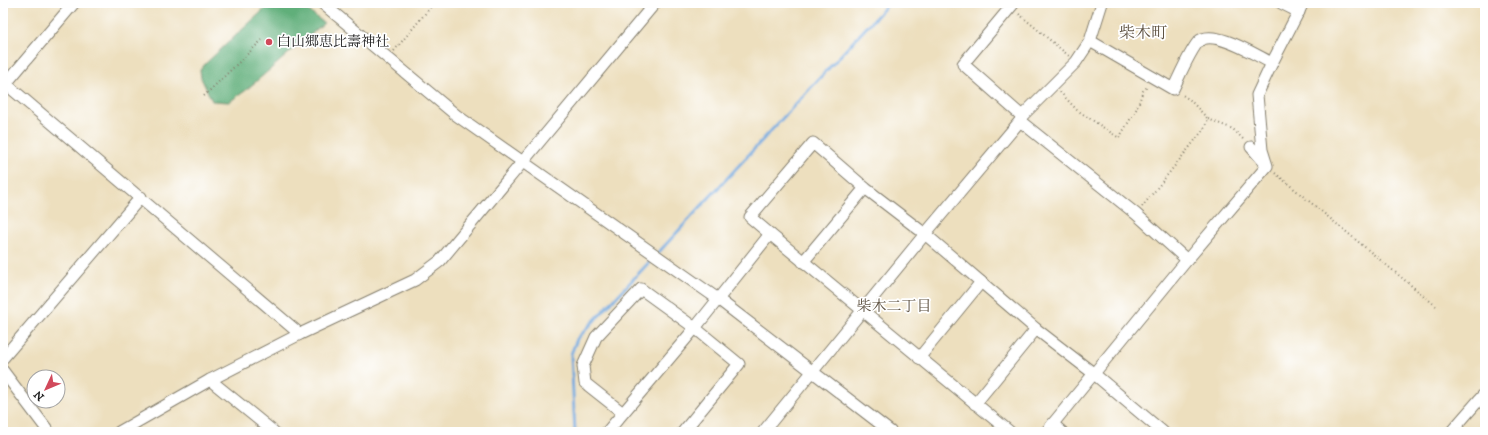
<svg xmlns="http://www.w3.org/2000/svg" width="1488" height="435" font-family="'IM FELL DW Pica','Noto Serif JP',serif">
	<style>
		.forest { fill: #60af7a; stroke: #3e664b }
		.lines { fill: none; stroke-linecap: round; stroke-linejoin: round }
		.stream { stroke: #6ea6dd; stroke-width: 3 }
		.minor-casing { stroke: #847e6d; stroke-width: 13 }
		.path { stroke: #847e6d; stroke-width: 2; stroke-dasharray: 1 3; stroke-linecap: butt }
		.minor { stroke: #fff; stroke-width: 11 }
		.poi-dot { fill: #d1495b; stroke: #fff; stroke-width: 1.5 }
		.labels { text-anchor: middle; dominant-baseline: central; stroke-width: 3.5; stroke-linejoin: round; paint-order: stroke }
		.poi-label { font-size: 14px; fill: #1c1c1c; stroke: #fff; text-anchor: start }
		.neighbourhood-label { font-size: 15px; fill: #5e5242; stroke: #fff }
		.quarter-label { font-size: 16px; fill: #5e5242; stroke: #fff }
	</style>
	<rect width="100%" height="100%" fill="#fff"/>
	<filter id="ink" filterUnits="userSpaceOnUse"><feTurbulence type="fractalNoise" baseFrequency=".025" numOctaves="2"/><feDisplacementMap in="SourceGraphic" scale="8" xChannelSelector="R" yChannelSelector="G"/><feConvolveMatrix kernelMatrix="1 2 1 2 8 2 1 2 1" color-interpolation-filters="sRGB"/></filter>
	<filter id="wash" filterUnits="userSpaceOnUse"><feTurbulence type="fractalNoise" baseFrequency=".012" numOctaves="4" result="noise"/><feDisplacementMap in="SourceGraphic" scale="16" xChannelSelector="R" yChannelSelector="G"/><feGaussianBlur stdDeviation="0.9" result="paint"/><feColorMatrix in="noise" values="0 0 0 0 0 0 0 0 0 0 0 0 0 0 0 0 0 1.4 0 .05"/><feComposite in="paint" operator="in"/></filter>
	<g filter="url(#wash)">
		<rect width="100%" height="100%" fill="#eddfbe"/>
		<polygon class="forest" points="271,3 299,3 324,23 245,91 229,102 212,101 201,78 200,70 206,63"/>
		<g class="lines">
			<g class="stream">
				<polyline points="658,253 889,3"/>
				<polyline points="575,432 571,354 577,339 654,257"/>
			</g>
		</g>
	</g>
	<g filter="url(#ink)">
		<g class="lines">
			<g class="minor-casing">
				<g id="minor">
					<polyline points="322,3 456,115 718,299 891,432"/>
					<polyline points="1014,3 963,64 1022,116"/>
					<polyline points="1281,3 1299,12"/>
					<path d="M1090,41L1173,89C1180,75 1189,53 1198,42C1212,27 1257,56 1272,63"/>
					<polyline points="6,84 300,334"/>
					<polyline points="3,87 74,3"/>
					<polyline points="1020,121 1136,214 1187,260"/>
					<polyline points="1251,147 1264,162"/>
					<polyline points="770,234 750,217 813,143 865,188 925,234 1036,329 1093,373 1163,432"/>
					<polyline points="803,262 865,188"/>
					<polyline points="3,358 141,197"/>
					<polyline points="919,358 981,282"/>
					<polyline points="3,371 49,432"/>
					<polyline points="210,380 274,432"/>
					<polyline points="975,404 1036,329"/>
					<polyline points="1053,424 1062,432"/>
					<polyline points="119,432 210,380 300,334 415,280 440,261 655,3"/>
					<polyline points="607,432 695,328 641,289 596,337 583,366 585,383 623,413"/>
					<polyline points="683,432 739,364 695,328 770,234 1010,432"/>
					<polyline points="763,432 925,234 1020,121 1022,116 1076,62 1090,41 1102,3"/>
					<polyline points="1046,432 1187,260 1267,166 1262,150 1257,95 1272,63 1303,3"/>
					<polyline points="1451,432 1485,393"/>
				</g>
			</g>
			<g class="path">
				<polyline points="1019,14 1069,56"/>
				<polyline points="394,51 434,3"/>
				<polyline points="1060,92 1077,110 1119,138 1137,108 1143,91 1147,87"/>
				<polyline points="204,96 262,40"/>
				<polyline points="1208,119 1233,129 1244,140"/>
				<polyline points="1275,173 1436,306"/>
				<polyline points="1142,207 1204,129 1208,119 1190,100 1181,94"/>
			</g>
			<use href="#minor" class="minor"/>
		</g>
	</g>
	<circle class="poi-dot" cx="269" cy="42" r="4"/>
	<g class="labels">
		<g class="poi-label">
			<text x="277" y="42">白山郷恵比壽神社</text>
		</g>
		<g class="neighbourhood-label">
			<text x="894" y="306">柴木二丁目</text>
		</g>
		<g class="quarter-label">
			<text x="1143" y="33">柴木町</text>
		</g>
	</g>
	<rect width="1488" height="435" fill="none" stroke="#fff" stroke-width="16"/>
	<g transform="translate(46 389) rotate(226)"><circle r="19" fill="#ffffff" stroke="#a4a4a4"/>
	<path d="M0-3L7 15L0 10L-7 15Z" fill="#d1495b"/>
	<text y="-6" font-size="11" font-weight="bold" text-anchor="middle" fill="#1c1c1c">N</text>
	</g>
</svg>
